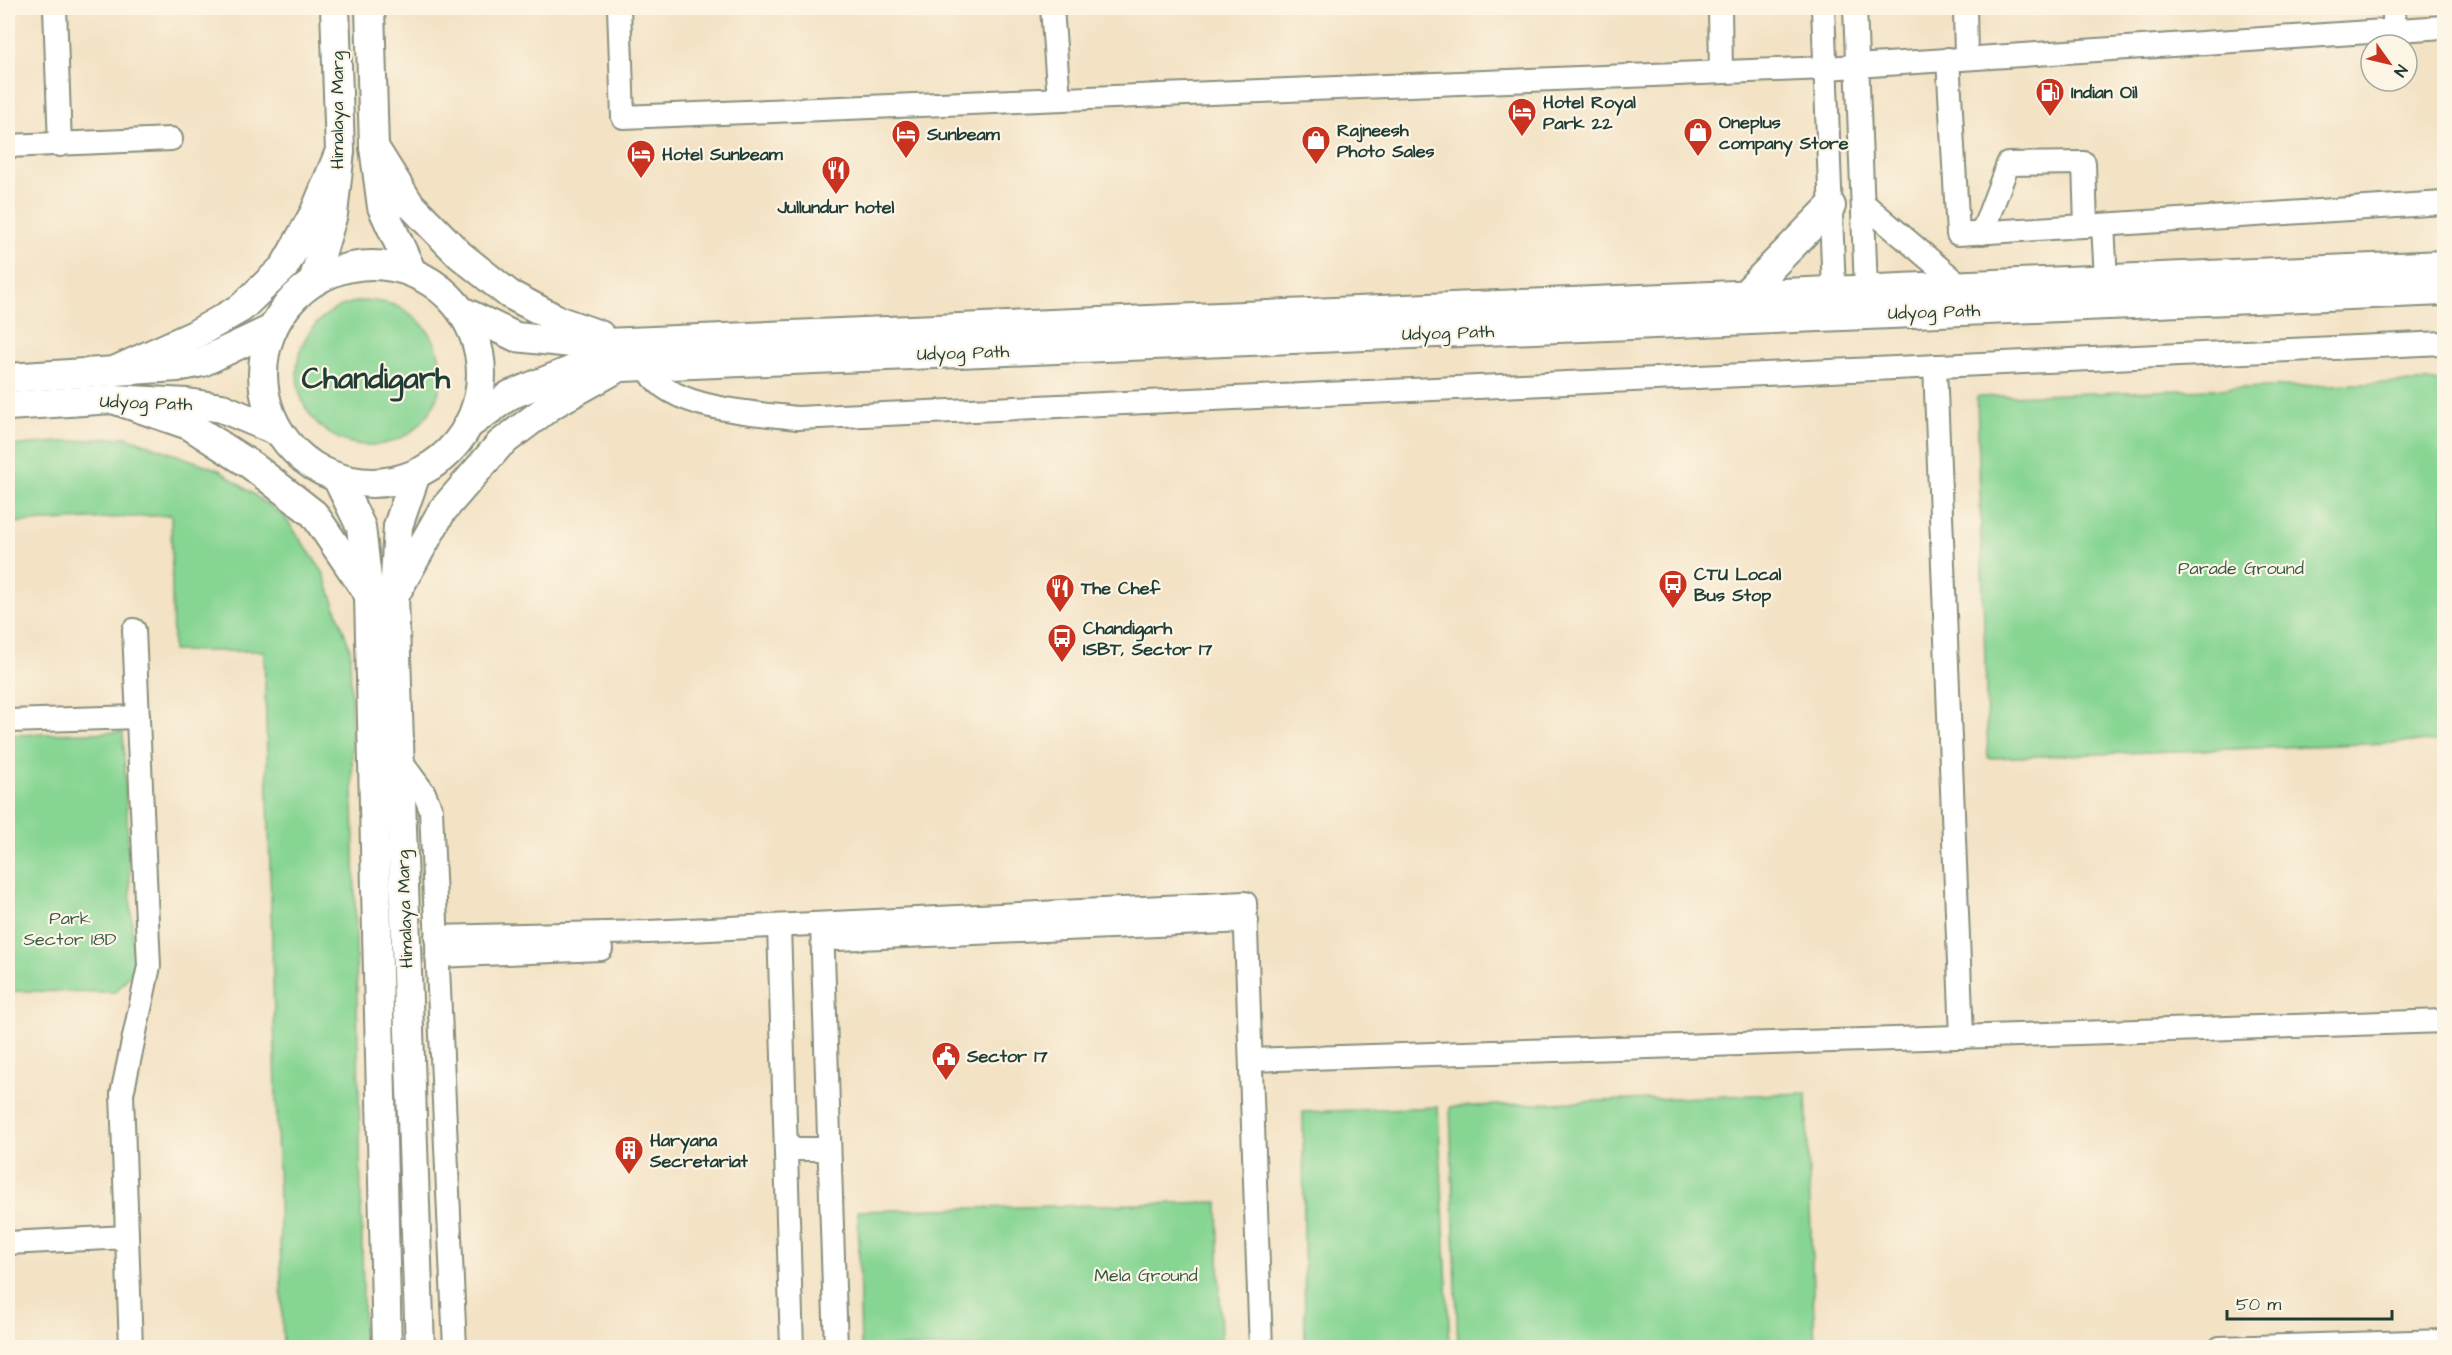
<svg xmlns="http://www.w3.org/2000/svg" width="2452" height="1355" font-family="'Architects Daughter',sans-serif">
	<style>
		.green { fill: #87d593; stroke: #538964; stroke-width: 1.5 }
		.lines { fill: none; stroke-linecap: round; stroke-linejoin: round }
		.minor-casing { stroke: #89907c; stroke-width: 26 }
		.major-casing { stroke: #89907c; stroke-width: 32 }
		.minor { stroke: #fff; stroke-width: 22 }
		.major { stroke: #fff; stroke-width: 28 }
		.labels { text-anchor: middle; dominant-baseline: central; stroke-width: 4.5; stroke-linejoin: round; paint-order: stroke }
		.poi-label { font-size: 18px; font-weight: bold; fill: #1f3d34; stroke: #fcf5e5; text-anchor: start }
		.street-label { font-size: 18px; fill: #1f3d34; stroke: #fcf5e5 }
		.park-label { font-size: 18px; fill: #345b47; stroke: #fcf5e5 }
		.town-label { font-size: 30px; font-weight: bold; fill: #1f3d34; stroke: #fcf5e5 }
	</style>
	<rect width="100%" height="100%" fill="#fcf5e5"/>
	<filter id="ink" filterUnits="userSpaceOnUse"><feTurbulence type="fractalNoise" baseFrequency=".0167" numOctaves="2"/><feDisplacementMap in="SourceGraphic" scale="12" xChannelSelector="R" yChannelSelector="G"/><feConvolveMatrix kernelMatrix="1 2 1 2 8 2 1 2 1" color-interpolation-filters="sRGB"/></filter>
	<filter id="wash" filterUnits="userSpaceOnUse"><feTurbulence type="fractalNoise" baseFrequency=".008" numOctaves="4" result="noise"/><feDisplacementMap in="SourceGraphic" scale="24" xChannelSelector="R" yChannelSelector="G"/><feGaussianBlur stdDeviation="1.35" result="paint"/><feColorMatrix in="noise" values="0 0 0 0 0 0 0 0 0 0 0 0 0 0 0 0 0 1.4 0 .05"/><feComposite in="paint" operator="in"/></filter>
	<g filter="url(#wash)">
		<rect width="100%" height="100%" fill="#f3e2c4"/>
		<g class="green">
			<circle cx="369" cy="373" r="72"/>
			<polygon points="2444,381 2444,741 1988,758 1977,397"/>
			<polygon points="126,437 219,470 284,516 323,572 350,649 364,1347 283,1347 264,651 173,651 171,515 8,523 8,446"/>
			<polygon points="123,732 134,969 116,992 8,991 8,735"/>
			<polygon points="1806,1093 1815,1347 1458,1347 1450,1107"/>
			<polygon points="1438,1107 1450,1347 1305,1347 1303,1112"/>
			<polygon points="1218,1202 1221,1347 861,1347 858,1211"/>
		</g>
	</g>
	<g filter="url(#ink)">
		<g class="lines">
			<g class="minor-casing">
				<g id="minor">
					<polyline points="55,8 60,145"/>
					<polyline points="619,8 623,117 1826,68 2444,27"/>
					<polyline points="1052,8 1059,99"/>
					<polyline points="1720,8 1721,72"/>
					<polyline points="1823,8 1834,291"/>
					<polyline points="1855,8 1866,289"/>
					<polyline points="1965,8 1966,58"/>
					<polyline points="2394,30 2394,8"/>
					<polyline points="1948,59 1958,234 2444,203"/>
					<polyline points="8,146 171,139"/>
					<polyline points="1863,203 1961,286"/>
					<polyline points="2103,225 2106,279"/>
					<polyline points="1982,233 2008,164 2084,163 2086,226"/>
					<path d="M647,366C663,410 757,413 797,418L2444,343"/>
					<polyline points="1935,366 1962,1037"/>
					<polyline points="8,721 138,717"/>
					<polyline points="399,759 424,793 431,810 455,1348"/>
					<polyline points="822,924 836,1348"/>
					<polyline points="779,926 792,1348"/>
					<polyline points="436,937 648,932 1245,903 1261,1348"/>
					<polyline points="837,939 1247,921"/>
					<polyline points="437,956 601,949"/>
					<polyline points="1251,1060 2444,1021"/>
					<polyline points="786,1149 829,1149"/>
					<polyline points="8,1243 127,1237"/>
					<polyline points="131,1348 122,1094 149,966 134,630"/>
					<polyline points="2220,1348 2444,1341"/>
				</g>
			</g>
			<g class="major-casing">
				<g id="major">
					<polyline points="370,8 374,147 382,207 412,272"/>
					<polyline points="374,147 409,203 460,255 509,294 560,321 600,335"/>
					<circle cx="372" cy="374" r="109"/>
					<polyline points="313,282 333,214 340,151 335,8"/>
					<polyline points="1744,295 1831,206"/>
					<polyline points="462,311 516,337 581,344 2444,265"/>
					<polyline points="114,371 194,335 241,308 284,267 314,214 340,151"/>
					<polyline points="8,378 177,367 202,362 272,329"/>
					<polyline points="113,399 189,425 251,465 314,514 367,592"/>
					<polyline points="8,406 113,399 187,403 222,408 279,432"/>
					<polyline points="467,426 510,395 575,369 2444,291"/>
					<polyline points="416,474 398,526 394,597 420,1348"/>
					<polyline points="337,478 361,527 369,596 387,1348"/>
					<polyline points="397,591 442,511 500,444 553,404 614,370"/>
				</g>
			</g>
			<use href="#minor" class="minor"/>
			<use href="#major" class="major"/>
		</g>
	</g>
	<defs>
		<g id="fuel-pin" transform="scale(1.5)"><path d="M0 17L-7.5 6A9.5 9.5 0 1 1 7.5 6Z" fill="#c8321e" stroke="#fcf5e5"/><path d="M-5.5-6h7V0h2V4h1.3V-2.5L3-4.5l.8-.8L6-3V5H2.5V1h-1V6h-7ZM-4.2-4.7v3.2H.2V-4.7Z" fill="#fff"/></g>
		<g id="hotel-pin" transform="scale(1.5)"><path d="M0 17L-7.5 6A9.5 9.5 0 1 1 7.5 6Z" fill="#c8321e" stroke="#fcf5e5"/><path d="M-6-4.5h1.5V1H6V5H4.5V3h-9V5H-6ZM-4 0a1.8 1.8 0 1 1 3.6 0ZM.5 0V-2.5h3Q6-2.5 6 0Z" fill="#fff"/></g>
		<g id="shop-pin" transform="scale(1.5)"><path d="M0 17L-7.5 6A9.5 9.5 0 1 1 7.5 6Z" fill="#c8321e" stroke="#fcf5e5"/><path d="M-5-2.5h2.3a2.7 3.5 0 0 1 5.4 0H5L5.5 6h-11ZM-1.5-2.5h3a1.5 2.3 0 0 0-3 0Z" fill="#fff"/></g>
		<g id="restaurant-pin" transform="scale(1.5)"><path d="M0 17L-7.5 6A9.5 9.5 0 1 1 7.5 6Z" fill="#c8321e" stroke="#fcf5e5"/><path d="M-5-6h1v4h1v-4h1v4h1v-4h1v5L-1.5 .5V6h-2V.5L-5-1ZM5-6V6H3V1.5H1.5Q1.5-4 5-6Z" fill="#fff"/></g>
		<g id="bus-pin" transform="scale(1.5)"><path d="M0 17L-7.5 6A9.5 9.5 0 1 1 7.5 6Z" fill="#c8321e" stroke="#fcf5e5"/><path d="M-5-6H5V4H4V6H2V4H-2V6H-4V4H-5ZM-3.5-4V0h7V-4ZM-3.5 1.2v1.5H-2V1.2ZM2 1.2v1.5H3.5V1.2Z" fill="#fff"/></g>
		<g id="civic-pin" transform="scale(1.5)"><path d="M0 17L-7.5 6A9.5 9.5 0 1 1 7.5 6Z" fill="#c8321e" stroke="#fcf5e5"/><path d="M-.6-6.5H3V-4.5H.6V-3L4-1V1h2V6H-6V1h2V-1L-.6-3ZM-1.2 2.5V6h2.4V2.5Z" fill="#fff"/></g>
		<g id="building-pin" transform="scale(1.5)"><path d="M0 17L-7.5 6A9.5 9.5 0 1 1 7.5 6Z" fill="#c8321e" stroke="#fcf5e5"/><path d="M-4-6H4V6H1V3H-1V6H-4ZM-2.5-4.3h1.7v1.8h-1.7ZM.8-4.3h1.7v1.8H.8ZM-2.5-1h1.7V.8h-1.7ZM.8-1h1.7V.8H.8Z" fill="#fff"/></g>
	</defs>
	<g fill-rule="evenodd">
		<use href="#fuel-pin" x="2050" y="92"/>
		<use href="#hotel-pin" x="1522" y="112"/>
		<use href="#shop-pin" x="1698" y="132"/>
		<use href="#hotel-pin" x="906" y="134"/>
		<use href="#shop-pin" x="1316" y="140"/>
		<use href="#hotel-pin" x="641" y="154"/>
		<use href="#restaurant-pin" x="836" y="170"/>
		<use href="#bus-pin" x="1673" y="584"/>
		<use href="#restaurant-pin" x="1060" y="588"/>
		<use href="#bus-pin" x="1062" y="638"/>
		<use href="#civic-pin" x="946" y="1056"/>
		<use href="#building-pin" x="629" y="1150"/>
	</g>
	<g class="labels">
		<g class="poi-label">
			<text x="2071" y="92">Indian Oil</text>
			<text x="1543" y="102">Hotel Royal<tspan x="1543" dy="21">Park 22</tspan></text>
			<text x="1719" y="122">Oneplus<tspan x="1719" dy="21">company Store</tspan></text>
			<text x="1337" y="130">Rajneesh<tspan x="1337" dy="21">Photo Sales</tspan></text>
			<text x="927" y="134">Sunbeam</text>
			<text x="662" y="154">Hotel Sunbeam</text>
			<text x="836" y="207" text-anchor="middle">Jullundur hotel</text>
			<text x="1694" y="574">CTU Local<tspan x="1694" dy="21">Bus Stop</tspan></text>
			<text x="1081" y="588">The Chef</text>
			<text x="1083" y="628">Chandigarh<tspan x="1083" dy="21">ISBT, Sector 17</tspan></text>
			<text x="967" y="1056">Sector 17</text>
			<text x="650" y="1140">Haryana<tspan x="650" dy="21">Secretariat</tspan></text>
		</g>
		<g class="street-label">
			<text transform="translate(337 110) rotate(-90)">Himalaya Marg</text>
			<text transform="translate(1934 312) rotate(-2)">Udyog Path</text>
			<text transform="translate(1448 333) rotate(-2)">Udyog Path</text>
			<text transform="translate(963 353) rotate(-2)">Udyog Path</text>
			<text transform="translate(146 403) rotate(2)">Udyog Path</text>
			<text transform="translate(405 909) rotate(-92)">Himalaya Marg</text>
		</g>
		<g class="park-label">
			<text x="2241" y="568">Parade Ground</text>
			<text x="70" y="918">Park<tspan x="70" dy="21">Sector 18D</tspan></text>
			<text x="1146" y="1275">Mela Ground</text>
		</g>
		<g class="town-label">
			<text x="376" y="379">Chandigarh</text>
		</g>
	</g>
	<rect width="2452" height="1355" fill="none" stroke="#fcf5e5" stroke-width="30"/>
	<g transform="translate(2389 63) rotate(124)"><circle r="28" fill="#fcf5e5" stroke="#a4ab9e" stroke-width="1.5"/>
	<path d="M0-4.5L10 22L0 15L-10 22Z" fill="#c8321e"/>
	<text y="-9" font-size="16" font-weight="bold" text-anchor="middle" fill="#1f3d34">N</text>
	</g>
	<path d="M2227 1310v9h165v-9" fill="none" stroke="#1f3d34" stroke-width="3"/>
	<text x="2236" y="1310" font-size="18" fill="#1f3d34" stroke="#fcf5e5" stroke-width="4.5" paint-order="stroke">50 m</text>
</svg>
